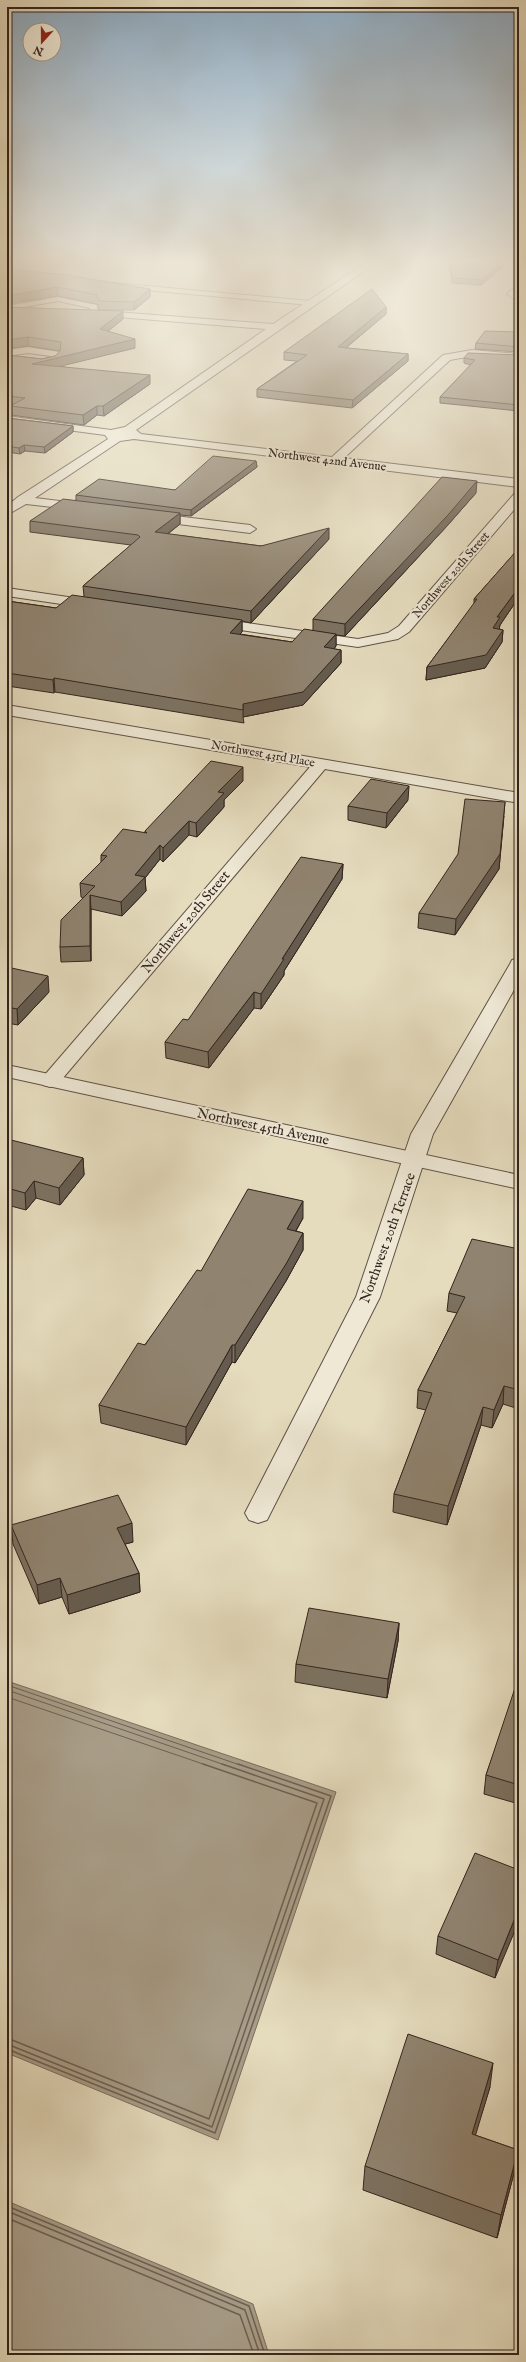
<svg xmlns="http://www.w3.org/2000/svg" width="526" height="2362" font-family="'IM FELL English',serif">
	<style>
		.water { fill: #a89d88; stroke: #796d5e }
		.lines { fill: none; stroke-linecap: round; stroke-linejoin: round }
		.shore-far1 { stroke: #6e6053; stroke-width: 1 }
		.shore { stroke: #6e6053; stroke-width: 1.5 }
		.service-casing { stroke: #605246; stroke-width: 2 }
		.minor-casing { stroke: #605246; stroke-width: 2 }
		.tertiary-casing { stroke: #605246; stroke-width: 2 }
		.service { fill: #eee8d5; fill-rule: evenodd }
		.minor { fill: #eee8d5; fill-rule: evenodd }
		.tertiary { fill: #eee8d5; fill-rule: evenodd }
		.wall { fill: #7c7261; stroke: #33241e }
		.shaded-wall { fill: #655c4f; stroke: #33241e }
		.building { fill: #908471; stroke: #33241e }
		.labels { text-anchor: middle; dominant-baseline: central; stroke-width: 4; stroke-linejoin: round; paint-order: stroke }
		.far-street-label { font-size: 12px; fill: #33241e; stroke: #eee8d5 }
		.street-label { font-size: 14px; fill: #33241e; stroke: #eee8d5 }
	</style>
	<rect width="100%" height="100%" fill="#e5dcbe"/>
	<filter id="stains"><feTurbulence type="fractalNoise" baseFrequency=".005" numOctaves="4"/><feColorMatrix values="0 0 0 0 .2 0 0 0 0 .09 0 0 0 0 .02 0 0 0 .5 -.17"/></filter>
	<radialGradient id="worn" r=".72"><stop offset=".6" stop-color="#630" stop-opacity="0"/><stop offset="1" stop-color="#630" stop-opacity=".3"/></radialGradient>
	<g class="water">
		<polygon points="7,1681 336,1792 218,2140 7,2053"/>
		<polygon points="7,2201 253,2304 269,2355 7,2355"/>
	</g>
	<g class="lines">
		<g class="shore-far1">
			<polyline points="7,1685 240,1765"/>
			<polyline points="7,1690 225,1765"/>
			<polyline points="7,1697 206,1765"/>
		</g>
		<g class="shore">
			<polyline points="7,2038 209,2119 317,1803 203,1764"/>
			<polyline points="7,2044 212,2127 324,1799 222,1764"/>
			<polyline points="7,2049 215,2133 331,1796 238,1764"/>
			<polyline points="7,2206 249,2306 265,2355"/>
			<polyline points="7,2211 245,2310 260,2355"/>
			<polyline points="7,2218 240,2315 254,2355"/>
		</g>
		<g class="service-casing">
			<g id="service">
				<polygon points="114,283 310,301 314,303 310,305 111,287 111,283"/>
				<polygon points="58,297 97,305 98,312 91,314 90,308 58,301 7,310 7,306"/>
			</g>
		</g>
		<g class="minor-casing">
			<g id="minor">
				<polygon points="367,262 377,262 136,430 141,434 332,457 443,355 472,350 519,354 519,360 472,356 450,360 344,458 519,479 519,487 134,439 120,441 35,498 84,504 88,505 90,508 88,511 26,504 7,515 7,506 18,497 108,439 105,435 7,422 7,416 111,430 125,427 266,329 93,315 90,314 90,310 273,324"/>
				<polygon points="519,284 519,302 507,294"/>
				<path d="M28,347L60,352V359C49,372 21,366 7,362V350ZM28,353L51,356C39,365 20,359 7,356Z"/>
				<polygon points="519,492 519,504 409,632 398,639 358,647 212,626 205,622 212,618 358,639 388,633 399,626 515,493"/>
				<polygon points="150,513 250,525 256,529 250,533 146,520 144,517 146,514"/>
				<polygon points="7,588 95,601 102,605 95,609 7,596"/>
				<polygon points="7,705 519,793 519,803 325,769 57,1085 50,1087 43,1085 40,1081 43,1077 310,767 7,715"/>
				<polygon points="519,958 519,981 433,1134 380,1297 267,1520 258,1523 249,1520 245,1513 356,1297 411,1134 510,964 512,960"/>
			</g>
		</g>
		<g class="tertiary-casing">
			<polygon id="tertiary" points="7,1065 519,1175 519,1189 7,1077"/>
		</g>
		<use href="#service" class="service"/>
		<use href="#minor" class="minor"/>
		<use href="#tertiary" class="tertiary"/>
	</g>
	<g class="wall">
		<polygon points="449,262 509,262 481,285 452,283"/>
		<polygon points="7,269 150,289 150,297 134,310 99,310 97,304 58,296"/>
		<polygon points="7,307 123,319 108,331 135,348 59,366 150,384 104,416 97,415 84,425 11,415 10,406 11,405 7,405 7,355 42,359 55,356 60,351 28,346"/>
		<polygon points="386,307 386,314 346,348 408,354 408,361 352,408 257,397 257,389 297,361 284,360 284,352"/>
		<polygon points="519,332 519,352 475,349 476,343"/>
		<polygon points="519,355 519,411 440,403 440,397 471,365 464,363 464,358"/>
		<polygon points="7,418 73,426 73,432 45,453 25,451 20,454 7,452"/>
		<polygon points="256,461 257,467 191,516 180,515 180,524 168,534 261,546 329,539 251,623 242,621 242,632 240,634 292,642 313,630 313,619 476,493 447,526 345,636 336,635 336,646 334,649 341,650 341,663 303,705 243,717 244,723 55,692 54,693 7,686 7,601 56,608 84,596 83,586 131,545 30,532 30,521 76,500 76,495 175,490"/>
		<polygon points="519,548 519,597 500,625 499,629 503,630 502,642 485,668 426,680 427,667 474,604 474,599"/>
		<polygon points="243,781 224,800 224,807 197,837 189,835 163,862 160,859 145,878 146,891 122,916 91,909 91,961 61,962 60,947 83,898 81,897 80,883 101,862 101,855 145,833 145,831"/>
		<polygon points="408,800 386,828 348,820 348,806"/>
		<polygon points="504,816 499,869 455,935 418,928 419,913"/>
		<polygon points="343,864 342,879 284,971 284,975 261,1009 254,1008 209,1068 166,1058 165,1042 188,1020"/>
		<polygon points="7,967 49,992 18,1025 7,1023"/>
		<polygon points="7,1145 83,1158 84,1175 60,1205 36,1198 26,1210 7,1205"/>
		<polygon points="303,1218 296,1231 303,1233 303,1250 286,1281 235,1363 232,1362 186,1445 101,1423 99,1405 201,1271"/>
		<polygon points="519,1249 519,1409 503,1404 492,1428 481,1425 447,1525 393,1512 394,1494 426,1410 417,1408 418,1390 457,1313 447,1311 449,1293"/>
		<polygon points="11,1525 133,1542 125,1544 139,1573 140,1592 69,1614 62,1597 39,1604 13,1544"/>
		<polygon points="399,1623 398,1641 387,1698 295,1682 296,1664"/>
		<polygon points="519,1683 519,1804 484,1794 486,1775"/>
		<polygon points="519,1870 495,1978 436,1954 438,1936"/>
		<polygon points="490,2087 475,2135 518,2150 514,2173 497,2238 363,2190 365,2166"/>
	</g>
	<g class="shaded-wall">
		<polygon points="504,262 509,262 481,285 482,280"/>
		<polygon points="57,287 58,296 7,304 7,296"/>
		<polygon points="150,289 150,297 134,310 134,302"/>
		<polygon points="386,307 386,314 338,354 338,347"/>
		<polygon points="123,311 123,319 101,337 100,329"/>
		<polygon points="28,337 28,346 7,349 7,340"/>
		<polygon points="135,339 135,348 33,373 32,364"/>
		<polygon points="408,354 408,361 352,408 353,400"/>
		<polygon points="150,375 150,384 104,416 103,406"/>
		<polygon points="97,406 97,415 84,425 83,415"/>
		<polygon points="73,426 73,432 45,453 44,447"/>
		<polygon points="24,445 25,451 20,454 19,448"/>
		<polygon points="256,461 257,467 191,516 191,510"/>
		<polygon points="477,481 476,493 447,526 345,636 345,624"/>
		<polygon points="180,513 180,524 155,543 155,532"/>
		<polygon points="329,528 329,539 251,623 251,611"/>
		<polygon points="519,587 519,597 500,625 499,630 493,628 497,617"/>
		<polygon points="242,620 242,632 230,645 230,633"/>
		<polygon points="503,630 502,642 485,668 426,680 427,667"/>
		<polygon points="336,634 336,646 324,660 324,647"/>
		<polygon points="341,650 341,663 303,705 243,717 243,704"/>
		<polygon points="54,678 55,692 54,693 53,680"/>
		<polygon points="243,767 243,781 224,800 224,807 197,837 196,823 218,792"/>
		<polygon points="409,786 408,800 386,828 387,813"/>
		<polygon points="505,802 499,869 455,935 456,919"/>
		<polygon points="189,821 189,835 163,862 163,848"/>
		<polygon points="160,845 160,859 145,878 146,891 122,916 121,902 135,875"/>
		<polygon points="343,864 342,879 284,971 284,975 261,1009 261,994 282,959"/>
		<polygon points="90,895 91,909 91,961 90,946"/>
		<polygon points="48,976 49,992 18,1025 17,1009"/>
		<polygon points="254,992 254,1008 209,1068 208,1052"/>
		<polygon points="83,1158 84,1175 60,1205 59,1188"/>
		<polygon points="34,1181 36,1198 26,1210 25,1193"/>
		<polygon points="303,1201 303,1218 287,1246 287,1229"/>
		<polygon points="303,1233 303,1250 286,1281 235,1363 235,1345"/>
		<polygon points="519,1338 519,1351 515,1349"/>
		<polygon points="232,1345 232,1362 186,1445 186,1427"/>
		<polygon points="504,1386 503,1404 492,1428 494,1410"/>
		<polygon points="483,1407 481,1425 447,1525 448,1506"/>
		<polygon points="132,1523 133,1542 118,1546 117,1528"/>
		<polygon points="139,1573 140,1592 69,1614 67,1595"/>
		<polygon points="60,1578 62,1597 39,1604 37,1585"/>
		<polygon points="399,1623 398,1641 387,1698 388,1679"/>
		<polygon points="519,1908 519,1921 495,1978 498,1960"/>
		<polygon points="493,2063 490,2087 469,2157 472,2134"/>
		<polygon points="518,2150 514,2173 497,2238 501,2215"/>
	</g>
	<g class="building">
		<polygon points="450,262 504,262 482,280 452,278"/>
		<polygon points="7,269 67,275 150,289 134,302 99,301 97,295 57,287 7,296"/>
		<polygon points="372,289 386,307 338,347 408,354 353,400 257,389 307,355 284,352"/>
		<polygon points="7,307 123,311 100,329 135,339 32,364 150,375 103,406 97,406 83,415 10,406 25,398 7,396 7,355 42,359 55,356 60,351 61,342 28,337 7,340"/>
		<polygon points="485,331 519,332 519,347 476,343"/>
		<polygon points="468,353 519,355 519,405 440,397 475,360 464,358"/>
		<polygon points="7,418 73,426 44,447 24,445 19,448 7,446"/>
		<polygon points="213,456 256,461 191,510 76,495 99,479 175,490"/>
		<polygon points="442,477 477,481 448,515 345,624 313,619"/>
		<polygon points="63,499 180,513 155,532 261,546 329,528 251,611 83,586 140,537 138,535 30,521"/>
		<polygon points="519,548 519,587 497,617 500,617 493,628 503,630 486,655 427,667 477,599 474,599"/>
		<polygon points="72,595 242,620 230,633 292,642 304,629 336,634 324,647 341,650 303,692 243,704 243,710 54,678 53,680 7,673 7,601 56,608"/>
		<polygon points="211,761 243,767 218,792 224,793 196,823 189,821 163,848 160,845 135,875 145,877 121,902 90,895 90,946 60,947 61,920 95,886 80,883 107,856 101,855 123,829 147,833 145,831"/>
		<polygon points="371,779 409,786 387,813 348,806"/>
		<polygon points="465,799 505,802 500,854 456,919 419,913 458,854"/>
		<polygon points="301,857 343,864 282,959 284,959 261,994 254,992 208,1052 165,1042 183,1019 188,1020"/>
		<polygon points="7,967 48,976 17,1009 7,1007"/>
		<polygon points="11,1140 83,1158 59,1188 34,1181 25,1193 7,1188 7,1145"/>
		<polygon points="248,1189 303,1201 287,1229 303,1233 286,1264 235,1345 232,1345 186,1427 99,1405 138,1343 145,1345 197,1270 201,1271"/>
		<polygon points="472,1239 519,1249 519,1338 515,1349 519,1351 519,1390 504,1386 494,1410 483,1407 448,1506 394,1494 432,1393 418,1390 465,1297 449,1293"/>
		<polygon points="118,1495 132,1523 117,1528 139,1573 67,1595 60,1578 37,1585 11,1525"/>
		<polygon points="309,1608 399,1623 388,1679 296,1664"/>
		<polygon points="517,1682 519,1683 519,1785 486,1775"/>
		<polygon points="475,1853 519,1870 519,1908 498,1960 438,1936"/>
		<polygon points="408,2034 493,2063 472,2134 518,2150 501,2215 365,2166"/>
	</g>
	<linearGradient id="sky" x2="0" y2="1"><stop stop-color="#8eabc2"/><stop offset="0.44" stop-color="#f3efe2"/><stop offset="1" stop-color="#f3efe2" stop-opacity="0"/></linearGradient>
	<rect width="526" height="593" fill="url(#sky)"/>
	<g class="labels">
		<g class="far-street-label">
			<text transform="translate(327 460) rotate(7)">Northwest 42nd Avenue</text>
			<text transform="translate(451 575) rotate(-49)">Northwest 20th Street</text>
			<text transform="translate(263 754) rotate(10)">Northwest 43rd Place</text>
		</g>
		<g class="street-label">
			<text transform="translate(186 922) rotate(-50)">Northwest 20th Street</text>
			<text transform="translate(263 1127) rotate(12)">Northwest 45th Avenue</text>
			<text transform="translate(388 1238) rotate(-70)">Northwest 20th Terrace</text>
		</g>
	</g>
	<rect width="526" height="2362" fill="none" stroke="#e5dcbe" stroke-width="24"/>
	<rect x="8" y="8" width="510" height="2346" fill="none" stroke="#33241e" stroke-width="2"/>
	<rect x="12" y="12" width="502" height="2338" fill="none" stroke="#33241e"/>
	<g transform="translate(42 42) rotate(201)"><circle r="19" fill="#eee8d5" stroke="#a39a8c"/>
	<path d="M0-3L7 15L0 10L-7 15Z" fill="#8f2418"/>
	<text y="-6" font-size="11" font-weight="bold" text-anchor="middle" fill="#33241e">N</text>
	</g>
	<rect width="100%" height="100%" filter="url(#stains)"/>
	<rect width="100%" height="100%" fill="url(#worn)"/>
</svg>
